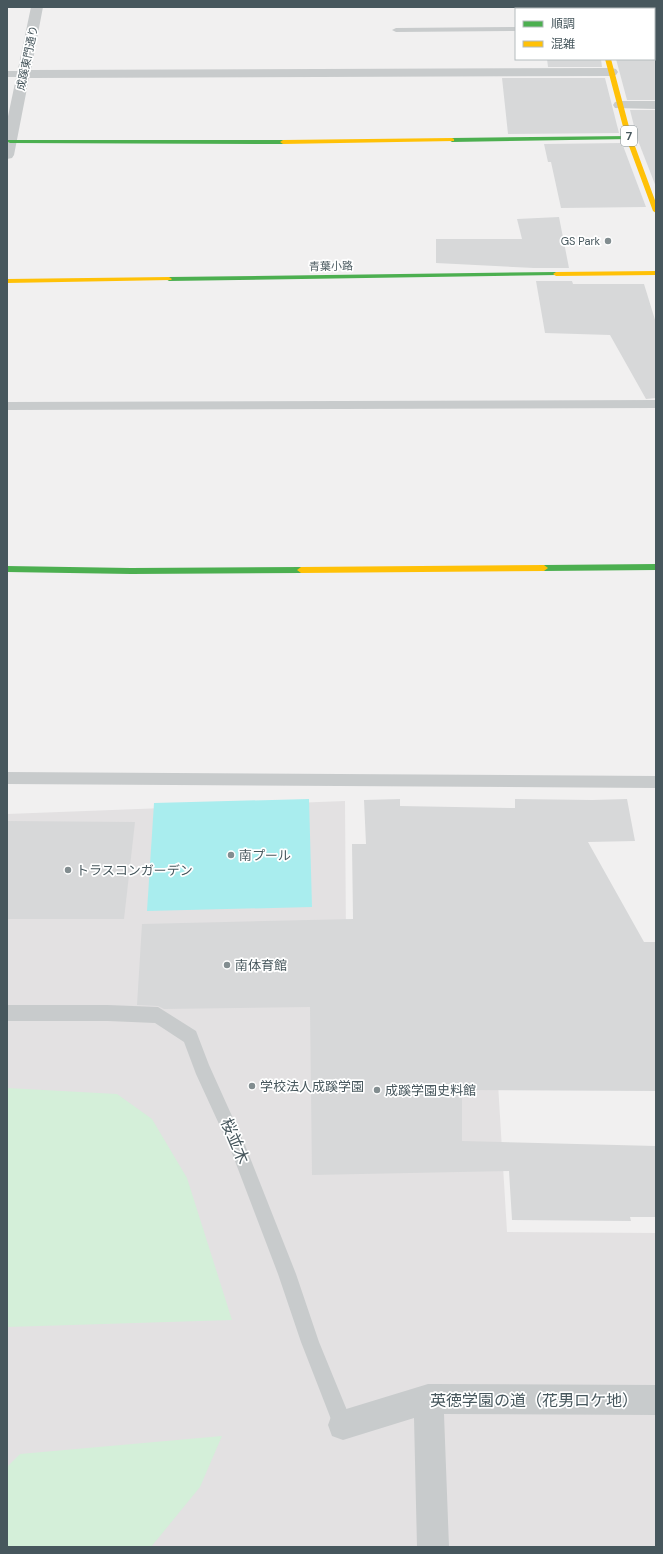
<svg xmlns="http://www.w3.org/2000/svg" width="663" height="1554" font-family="'DM Sans','Noto Sans JP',sans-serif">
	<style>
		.education { fill: #e3e1e2 }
		.green { fill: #d4efd9 }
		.water { fill: #a9edee }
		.building { fill: #d7d8d9 }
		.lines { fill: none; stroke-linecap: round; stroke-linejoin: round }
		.lane { fill: #c8cbcc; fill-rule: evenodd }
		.street { fill: #c8cbcc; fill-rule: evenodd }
		.fast { fill: #4caf50; fill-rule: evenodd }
		.slow { fill: #ffc107; fill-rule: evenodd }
		.poi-dot { fill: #828d90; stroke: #fff; stroke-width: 1.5 }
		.labels { text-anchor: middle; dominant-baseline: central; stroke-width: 3.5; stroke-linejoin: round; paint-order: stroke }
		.far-street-label { font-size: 11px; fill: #47575d; stroke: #fff }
		.far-poi-label { font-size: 11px; fill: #47575d; stroke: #fff; text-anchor: end }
		.shield { fill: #fff; stroke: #7e898e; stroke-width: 1 }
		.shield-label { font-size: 12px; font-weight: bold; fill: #47575d }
		.poi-label { font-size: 13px; fill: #47575d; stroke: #fff; text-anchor: start }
		.near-street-label { font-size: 16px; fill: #47575d; stroke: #fff }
	</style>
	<rect width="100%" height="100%" fill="#f1f0f0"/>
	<polygon class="education" points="345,801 346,940 489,935 507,1232 656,1233 656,1547 7,1547 7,814"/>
	<g class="green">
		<polygon points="7,1088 117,1094 152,1119 187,1178 232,1320 7,1327"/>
		<polygon points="222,1436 200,1487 151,1547 7,1547 7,1467 20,1454"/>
	</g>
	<polygon class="water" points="309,799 312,907 147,911 154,803"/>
	<g class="building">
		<polygon points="617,7 656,7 656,26 654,26 654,9 618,9"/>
		<polygon points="654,36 656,36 656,100 627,100 616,59 654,59"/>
		<polygon points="547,59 601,59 602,67 548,67"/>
		<polygon points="502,78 605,78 619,133 508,134"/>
		<polygon points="630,110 656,110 656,187 637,138"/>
		<polygon points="622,143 646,207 561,208 551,162 548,162 544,144"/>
		<polygon points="559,217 569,268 534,268 436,263 436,239 522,239 517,219"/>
		<polygon points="536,281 572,281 573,284 644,284 656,323 656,398 646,399 610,335 545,333"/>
		<polygon points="400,799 400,806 515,808 515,799 592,800 627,799 635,841 588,842 644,942 656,942 656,1091 462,1090 462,1141 656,1146 656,1217 630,1217 631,1221 512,1220 509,1171 312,1175 310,1007 164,1009 158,1006 137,1005 142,924 353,919 352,844 366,844 364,800"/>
		<polygon points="7,821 135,822 124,919 7,919"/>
	</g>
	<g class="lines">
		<g class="lane">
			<polygon points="516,27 516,31 396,32 392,30 396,28"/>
			<polygon points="7,71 23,71 27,74 23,77 7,77"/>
			<polygon points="656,400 656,408 7,410 7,402"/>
			<polygon points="7,772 656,776 656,788 7,784"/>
			<polygon points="7,1005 108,1005 158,1007 196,1031 209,1065 245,1145 296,1274 319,1342 353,1425 350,1432 343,1435 336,1432 301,1342 278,1274 230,1148 196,1074 184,1042 155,1023 108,1021 7,1021"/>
		</g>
		<g class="street">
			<polygon points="31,7 43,7 31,70 611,68 616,69 618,72 616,75 611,76 29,78 14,155 12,158 7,159 7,121"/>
			<rect x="654" y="27" width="2" height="8"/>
			<polygon points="620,101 656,101 656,109 615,108 613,105 615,102"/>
			<polygon points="428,1384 656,1385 656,1415 444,1414 449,1547 417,1547 414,1418 343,1440 332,1436 328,1425 332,1414 343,1410"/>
		</g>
		<g class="fast">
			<rect x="594" y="7" width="6" height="2"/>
			<polygon points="629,136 632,138 631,139 452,142 449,140 452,138"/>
			<polygon points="8,140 283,140 286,142 283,144 10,143 8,142"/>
			<polygon points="556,272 558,273 558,275 169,281 166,279 169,277"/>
			<polygon points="656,564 656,570 544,571 540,568 544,565"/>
			<polygon points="7,566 131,568 301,567 305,570 301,573 131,574 7,572"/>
		</g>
		<g class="slow">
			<polygon points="605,59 611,59 632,138 656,203 656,213 653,211 626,138"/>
			<polygon points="452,138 454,139 454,141 283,144 280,142 283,140"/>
			<polygon points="656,271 656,275 556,276 553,274 556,272"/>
			<polygon points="169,277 172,279 171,280 7,283 7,279"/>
			<polygon points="544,565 548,568 544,571 301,573 297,570 301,567"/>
		</g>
	</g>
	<g class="poi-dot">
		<circle cx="608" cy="241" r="4"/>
		<circle cx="231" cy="855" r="4"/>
		<circle cx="68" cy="870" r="4"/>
		<circle cx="227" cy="965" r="4"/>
		<circle cx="252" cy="1086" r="4"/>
		<circle cx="377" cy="1090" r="4"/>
	</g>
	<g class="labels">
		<g class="far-street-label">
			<text transform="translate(27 58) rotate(-78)">成蹊東門通り</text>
			<text transform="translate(331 266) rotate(-1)">青葉小路</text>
		</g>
		<g class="far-poi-label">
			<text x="600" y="241">GS Park</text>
		</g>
		<rect class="shield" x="621" y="126" width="16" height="20" rx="3"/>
		<g class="shield-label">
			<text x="629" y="136">7</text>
		</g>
		<g class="poi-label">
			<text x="239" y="855">南プール</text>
			<text x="76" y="870">トラスコンガーデン</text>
			<text x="235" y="965">南体育館</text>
			<text x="260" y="1086">学校法人成蹊学園</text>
			<text x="385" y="1090">成蹊学園史料館</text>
		</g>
		<g class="near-street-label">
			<text transform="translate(235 1141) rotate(67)">桜並木</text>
			<text x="534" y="1400">英徳学園の道（花男ロケ地）</text>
		</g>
	</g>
	<rect width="663" height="1554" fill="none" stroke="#47575d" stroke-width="16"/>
	<rect x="515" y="8" width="140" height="52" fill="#ffffff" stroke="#b5bcbe"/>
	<rect x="523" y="21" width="20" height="6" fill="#4caf50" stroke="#b5bcbe"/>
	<text x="551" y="28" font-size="12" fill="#47575d">順調</text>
	<rect x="523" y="41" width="20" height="6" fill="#ffc107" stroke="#b5bcbe"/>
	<text x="551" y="48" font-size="12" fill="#47575d">混雑</text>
</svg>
